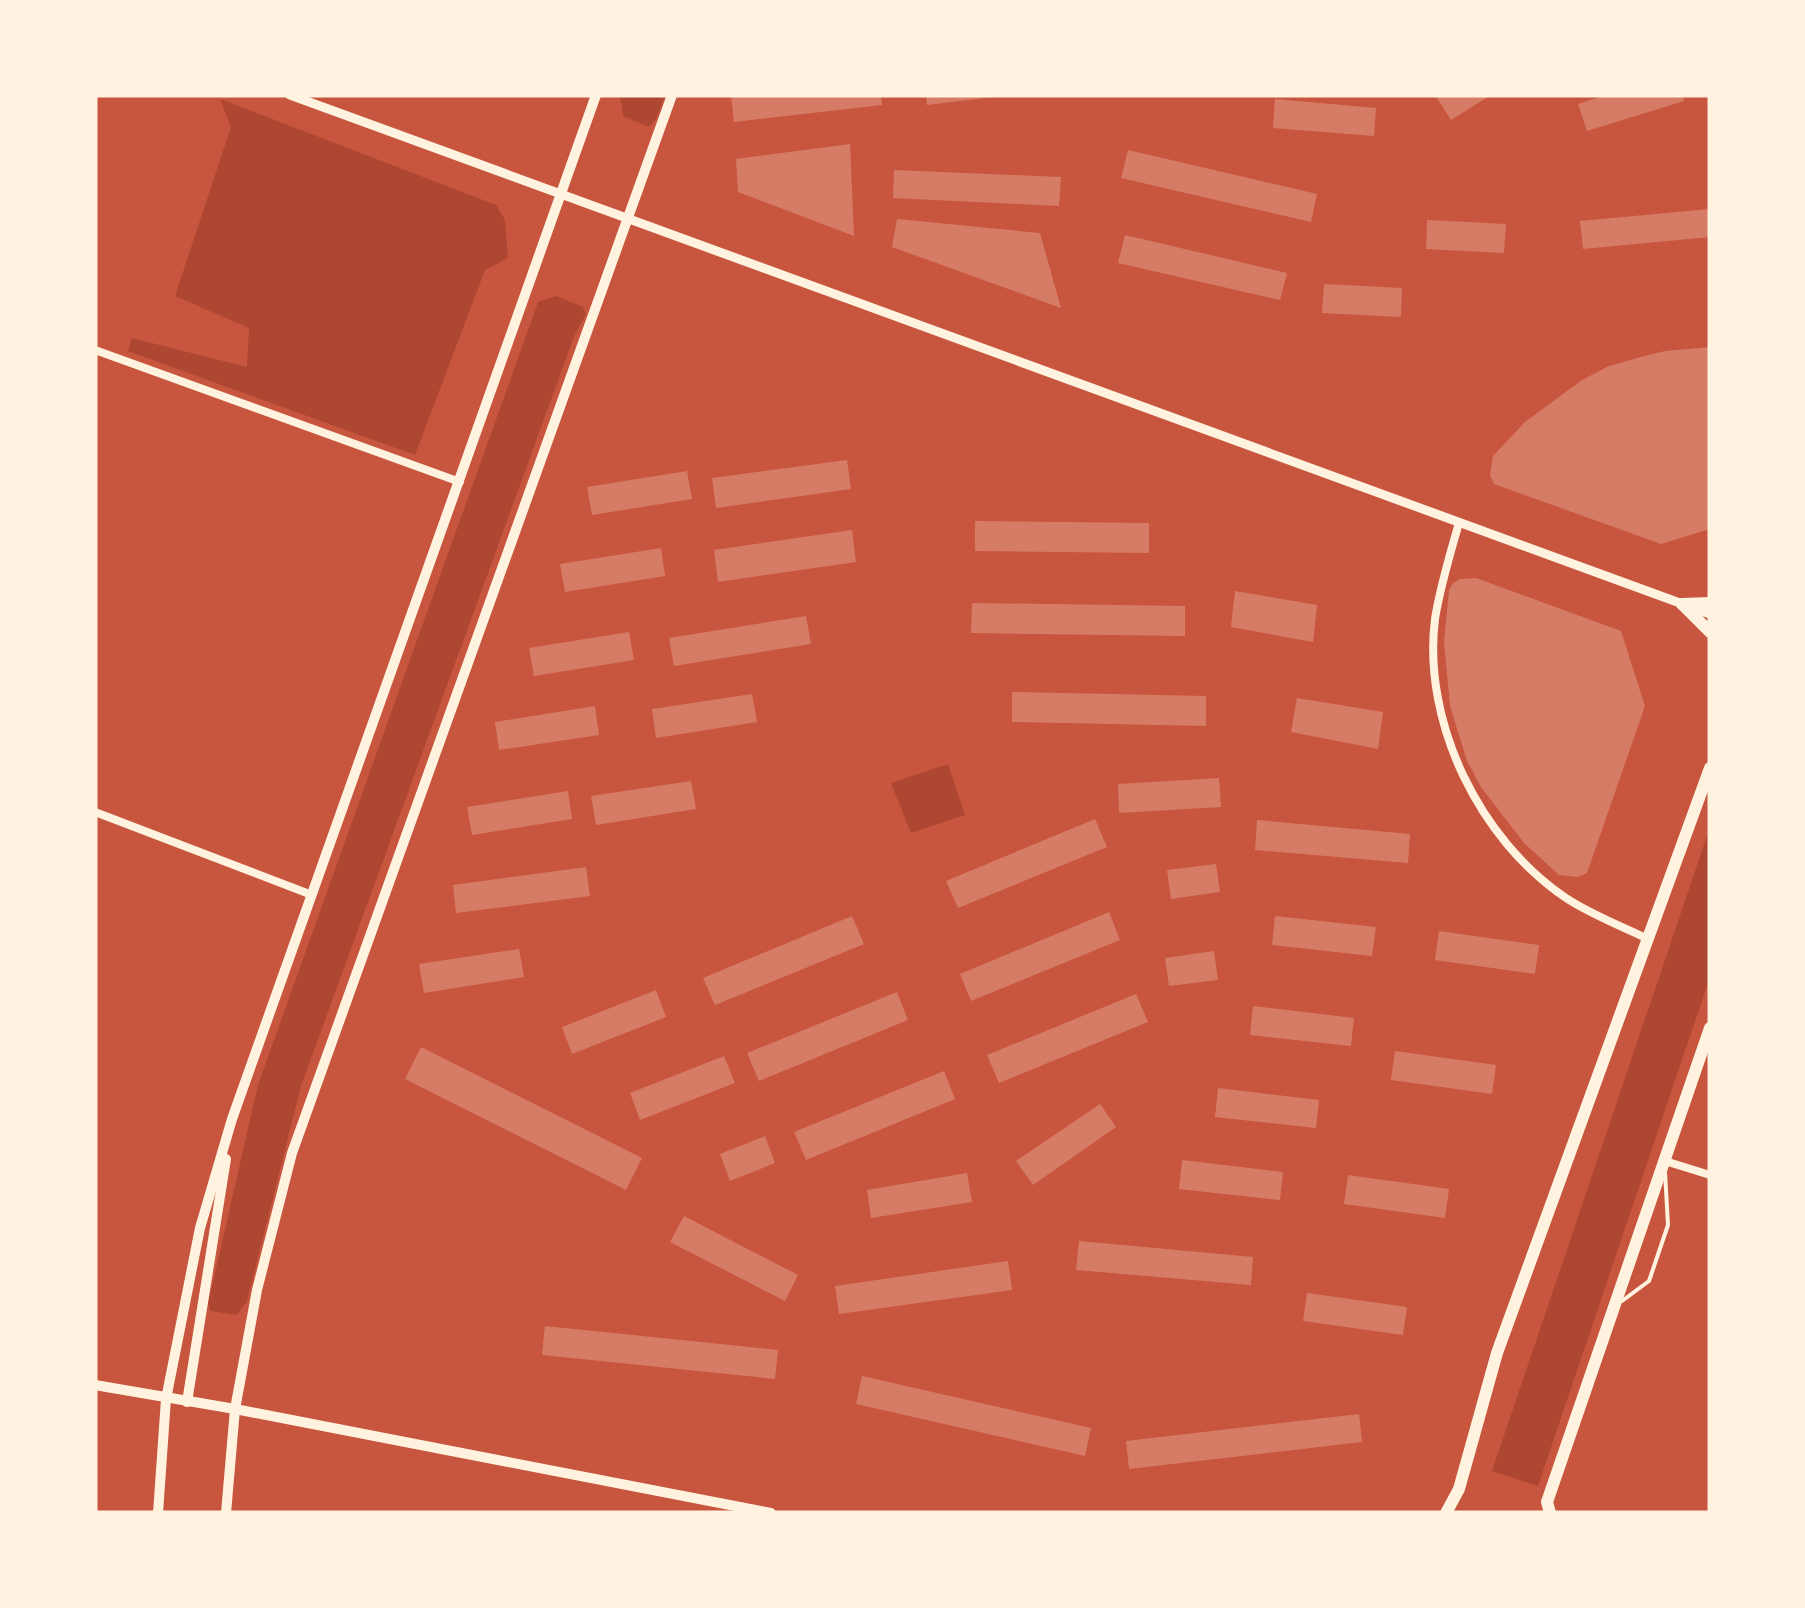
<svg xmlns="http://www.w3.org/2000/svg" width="1805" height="1608" font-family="'Roboto Condensed',sans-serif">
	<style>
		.green { fill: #ae4732 }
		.building { fill: #d67c66 }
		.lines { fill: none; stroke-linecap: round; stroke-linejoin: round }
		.service { stroke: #fff3e0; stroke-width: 4 }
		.minor { stroke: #fff3e0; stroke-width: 8 }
		.tertiary { stroke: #fff3e0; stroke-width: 9 }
		.secondary { stroke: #fff3e0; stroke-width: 10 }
		.trunk { stroke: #fff3e0; stroke-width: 12 }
	</style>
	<rect width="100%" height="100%" fill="#c8553d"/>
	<g class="green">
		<polygon points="620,95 665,95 656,119 649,127 623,116"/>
		<polygon points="220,99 496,205 505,220 508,258 485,270 415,455 128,351 132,338 247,367 249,328 175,296 231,127"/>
		<polygon points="556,296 583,307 586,314 575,334 301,1086 247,1301 237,1315 211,1311 208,1304 258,1085 538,302"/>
		<polygon points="948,764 965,815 911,833 891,783"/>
		<polygon points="1710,827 1710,977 1538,1486 1492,1471"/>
	</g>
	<g class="building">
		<polygon points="731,95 881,95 882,105 734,122"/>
		<polygon points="926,95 993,95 993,97 927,105"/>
		<polygon points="1435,95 1491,95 1451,120"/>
		<polygon points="1606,95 1682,95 1684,101 1587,131 1578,104"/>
		<polygon points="1275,99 1376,108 1374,136 1273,128"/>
		<polygon points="850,144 854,236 738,192 736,159"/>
		<polygon points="1128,150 1317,194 1311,222 1121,178"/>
		<polygon points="894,170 1061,177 1059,206 893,198"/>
		<polygon points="1710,209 1710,237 1583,249 1580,221"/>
		<polygon points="897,219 1040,233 1061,308 892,247"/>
		<polygon points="1427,220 1506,224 1504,253 1426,249"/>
		<polygon points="1125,235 1287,273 1280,300 1118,263"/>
		<polygon points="1324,284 1402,288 1401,317 1322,313"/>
		<polygon points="1710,347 1710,529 1661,544 1494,484 1490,475 1493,456 1525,422 1582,380 1609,366 1641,357 1665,351"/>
		<polygon points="847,460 851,489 716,508 712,478"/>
		<polygon points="687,471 692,499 592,515 587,487"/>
		<polygon points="975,521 1149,523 1149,553 975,551"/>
		<polygon points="852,530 856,562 718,582 714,550"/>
		<polygon points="661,548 665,576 565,592 560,564"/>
		<polygon points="1476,578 1621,631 1645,706 1587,873 1578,877 1559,875 1524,843 1481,787 1467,761 1450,706 1444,642 1449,590 1453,583 1460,579"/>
		<polygon points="1235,591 1317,605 1313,642 1231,627"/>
		<polygon points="972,603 1185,606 1185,636 971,633"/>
		<polygon points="806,616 811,644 674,666 669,638"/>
		<polygon points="629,632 634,660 534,676 529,648"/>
		<polygon points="1012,692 1206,696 1206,726 1012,722"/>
		<polygon points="752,694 757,722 656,738 652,709"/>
		<polygon points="1297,698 1383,712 1378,749 1291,732"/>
		<polygon points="595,706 599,735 499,750 495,722"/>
		<polygon points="1219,778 1221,807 1119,813 1118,784"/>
		<polygon points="691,781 696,809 596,825 591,796"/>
		<polygon points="568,791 572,819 472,835 467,807"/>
		<polygon points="1095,819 1107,847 958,908 946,881"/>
		<polygon points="1257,820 1410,834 1408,863 1255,850"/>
		<polygon points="1216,864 1220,892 1171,899 1167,870"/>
		<polygon points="586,867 590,896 456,913 453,885"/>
		<polygon points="1109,912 1120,940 971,1001 960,974"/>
		<polygon points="852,916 864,944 715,1005 703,978"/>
		<polygon points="1275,916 1376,927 1372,956 1272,945"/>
		<polygon points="1439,931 1539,945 1535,974 1435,960"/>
		<polygon points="519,949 524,977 424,993 419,964"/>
		<polygon points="1214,951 1218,980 1169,986 1165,958"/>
		<polygon points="656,990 666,1017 572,1054 562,1027"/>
		<polygon points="897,992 908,1020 759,1081 747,1053"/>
		<polygon points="1136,994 1148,1022 999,1083 987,1055"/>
		<polygon points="1253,1006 1354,1018 1351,1046 1250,1035"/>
		<polygon points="421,1047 642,1158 626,1190 405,1079"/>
		<polygon points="1395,1051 1496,1065 1492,1094 1391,1080"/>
		<polygon points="724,1056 735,1083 640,1120 630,1093"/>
		<polygon points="944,1071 955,1099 806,1160 794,1132"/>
		<polygon points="1218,1088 1319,1100 1316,1128 1215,1117"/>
		<polygon points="1100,1104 1116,1127 1033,1185 1016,1161"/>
		<polygon points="765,1136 775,1163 730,1181 720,1154"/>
		<polygon points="1182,1160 1283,1172 1280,1200 1179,1189"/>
		<polygon points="967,1173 972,1202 871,1218 867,1190"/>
		<polygon points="1348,1175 1449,1189 1445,1218 1344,1204"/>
		<polygon points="684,1216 798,1275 785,1301 670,1242"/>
		<polygon points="1079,1241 1253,1257 1251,1285 1076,1270"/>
		<polygon points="1008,1261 1012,1290 839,1314 835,1286"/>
		<polygon points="1307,1293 1407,1307 1403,1335 1303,1321"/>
		<polygon points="545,1326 778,1350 775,1379 542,1355"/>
		<polygon points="862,1376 1091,1428 1085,1456 856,1404"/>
		<polygon points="1359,1414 1362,1442 1129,1469 1126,1441"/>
	</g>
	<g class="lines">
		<polyline class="service" points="1622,1301 1649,1281 1668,1225 1665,1172"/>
		<g class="minor">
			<polyline points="95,350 460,482"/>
			<path d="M1459,523C1450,554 1440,587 1435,619C1422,723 1480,840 1566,898C1590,914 1621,926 1648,939"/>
			<polyline points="95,812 312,895"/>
			<polyline points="1665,1161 1710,1175"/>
		</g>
		<polyline class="tertiary" points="290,95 1710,614"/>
		<g class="secondary">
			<polyline points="95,1385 235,1409 771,1513"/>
			<polyline points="187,1402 226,1159"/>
			<polyline points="158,1513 166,1399 200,1228 232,1119 596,95"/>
			<polyline points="226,1513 235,1409 257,1290 292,1153 672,95"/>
		</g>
		<g class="trunk">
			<polyline points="1682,604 1710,632"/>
			<polyline points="1682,604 1710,603"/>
			<polyline points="1446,1513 1459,1489 1497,1353 1710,768"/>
			<polyline points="1550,1513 1547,1502 1710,1028"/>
		</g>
	</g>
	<rect width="1805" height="1608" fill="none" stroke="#fff3e0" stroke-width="195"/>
</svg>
